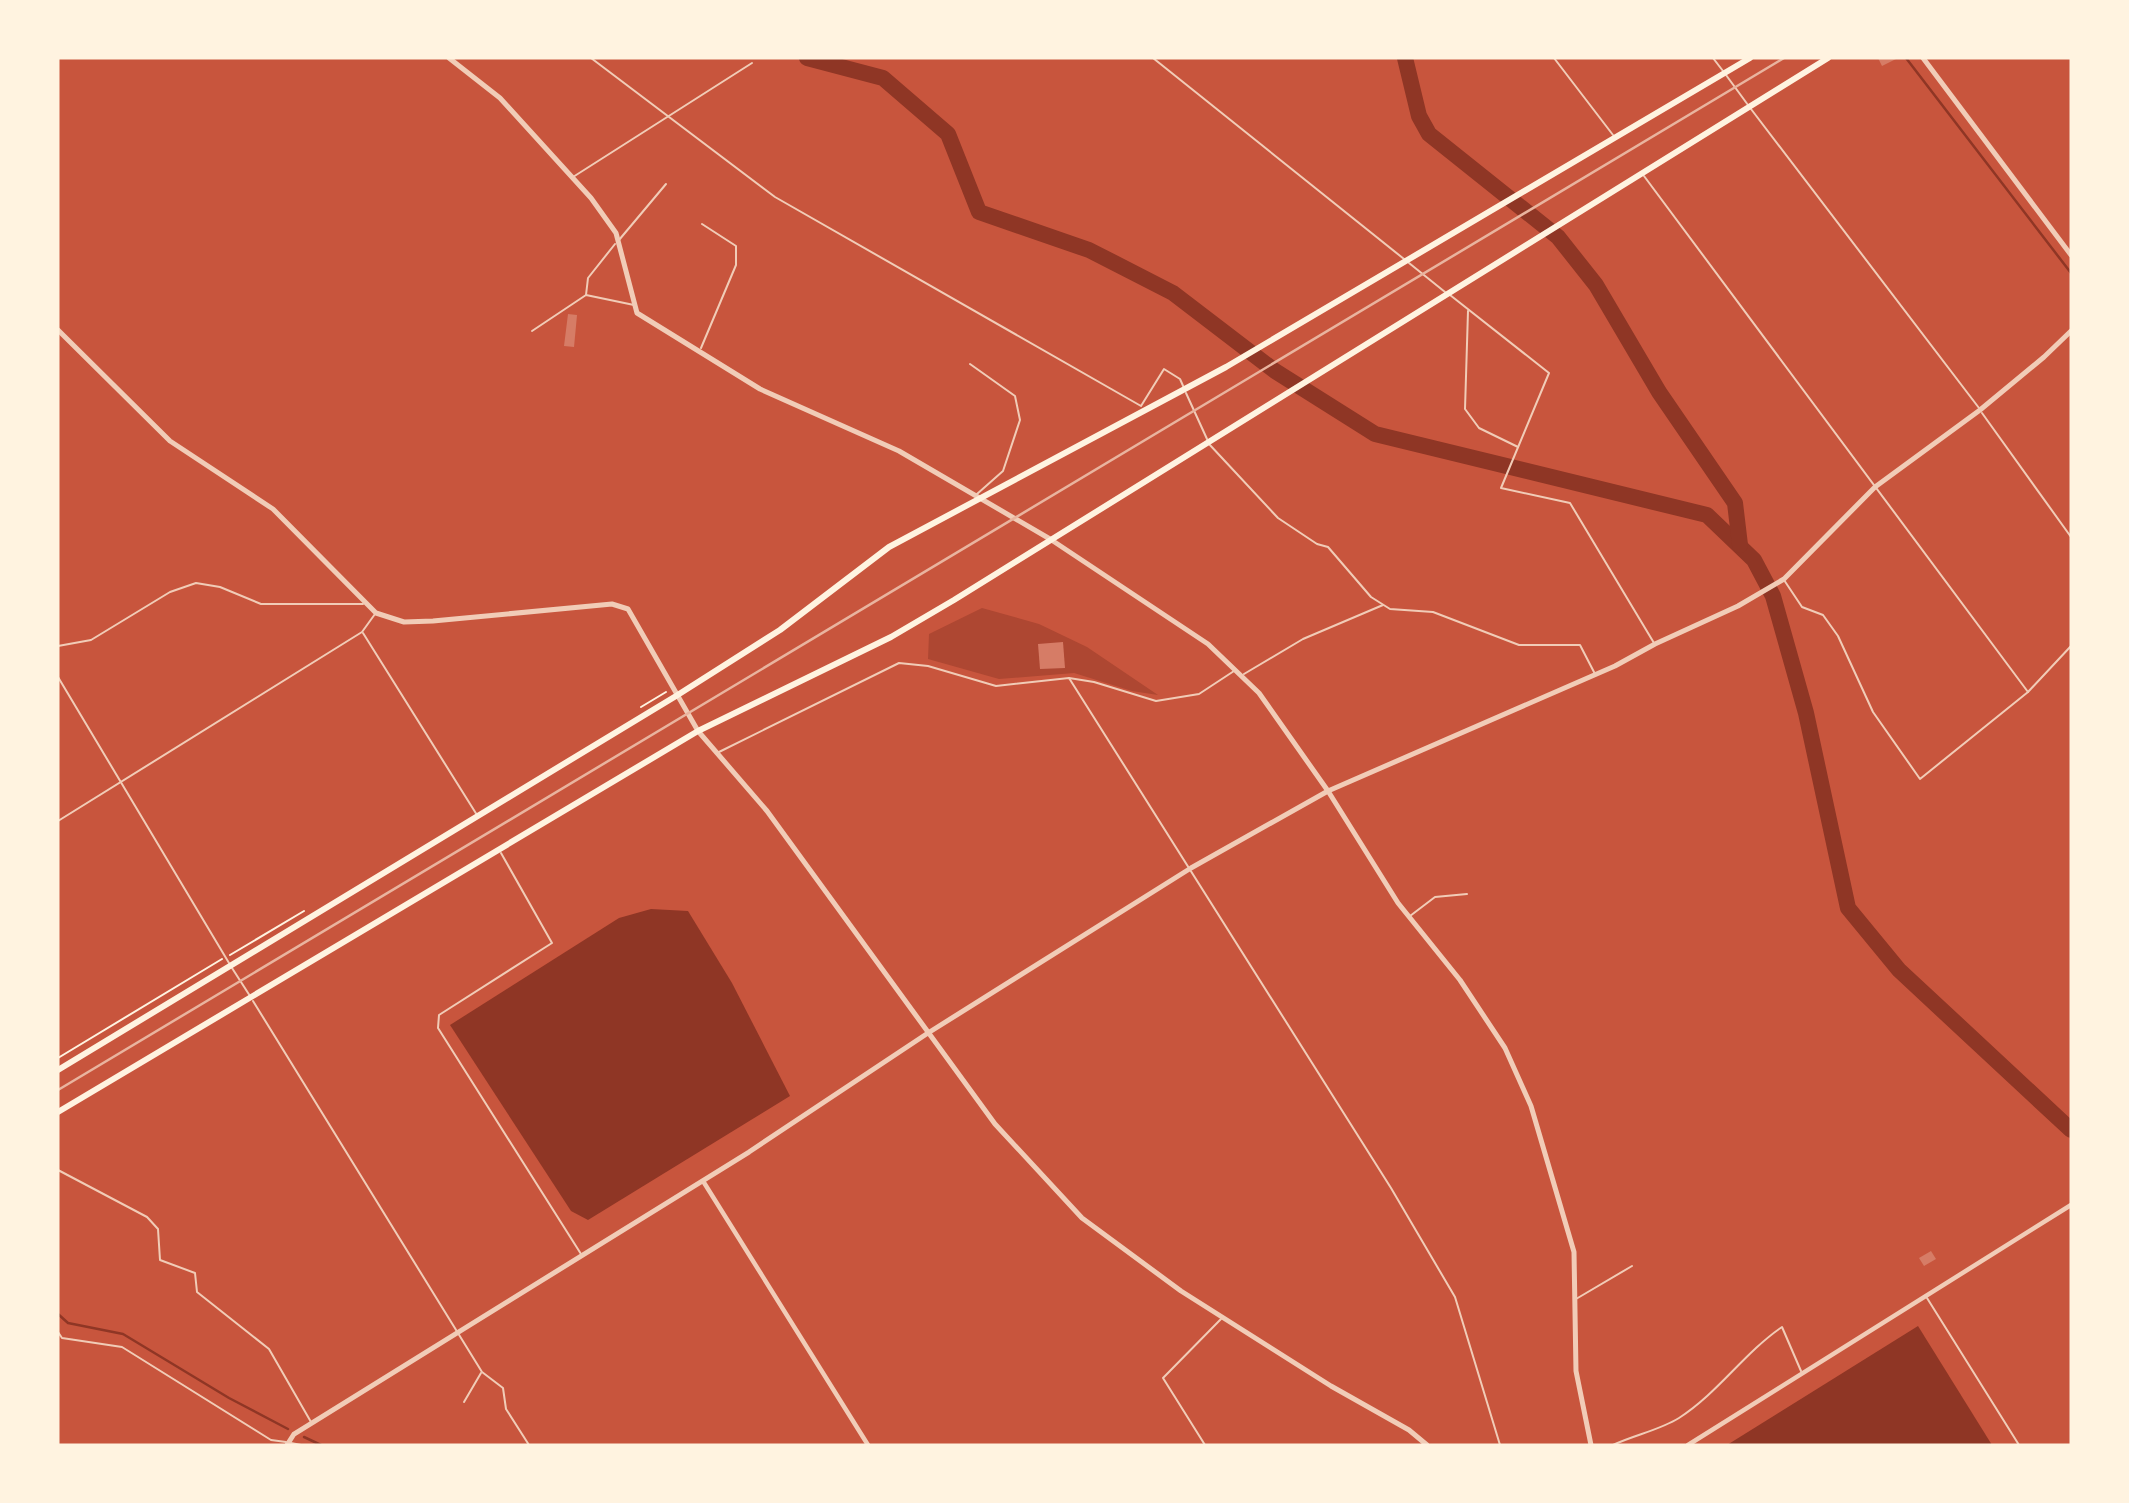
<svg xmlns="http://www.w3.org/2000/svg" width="2129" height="1503" font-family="'Alegreya Sans',sans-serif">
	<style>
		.green { fill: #ae4732 }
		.water { fill: #8f3625 }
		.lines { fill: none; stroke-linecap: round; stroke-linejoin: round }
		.stream { stroke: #8f3625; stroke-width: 2.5 }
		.river { stroke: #8f3625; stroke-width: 16 }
		.building { fill: #d67c66 }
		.path { stroke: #fff3e0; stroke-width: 2 }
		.service { stroke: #f1ccb7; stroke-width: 2 }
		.minor { stroke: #f1ccb7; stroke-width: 4.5 }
		.tertiary { stroke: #f1ccb7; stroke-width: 5 }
		.primary { stroke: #fff3e0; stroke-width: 6 }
		.rail { stroke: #e9b49f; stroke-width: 2.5 }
	</style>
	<rect width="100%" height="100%" fill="#c8553d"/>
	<polygon class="green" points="982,608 1039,624 1087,647 1158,695 1132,691 1074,673 999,679 928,659 929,634"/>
	<g class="water">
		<polygon points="651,909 688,911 732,983 790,1096 588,1220 571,1211 450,1025 619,918"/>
		<polygon points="1918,1326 1992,1445 1727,1445"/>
	</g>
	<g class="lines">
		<g class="stream">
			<polyline points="1906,58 2071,273"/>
			<polyline points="58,1314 68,1323 123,1334 229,1398 288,1429"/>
			<polyline points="304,1437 321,1445"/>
		</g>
		<g class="river">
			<polyline points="807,58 883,78 948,134 979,212 1089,250 1173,293 1275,371 1375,434 1707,515 1754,560 1773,596 1806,713 1848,908 1899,970 2071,1130"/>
			<polyline points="1405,58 1419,116 1429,134 1558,237 1596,285 1659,392 1735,503 1740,545"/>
		</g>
	</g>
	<g class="building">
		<polygon points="1878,58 1898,58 1882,66"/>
		<polygon points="568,314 577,315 574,347 564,346"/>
		<polygon points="1063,642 1065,668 1040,669 1038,644"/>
		<polygon points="1931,1251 1936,1259 1924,1266 1919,1258"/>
	</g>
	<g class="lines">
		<g class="path">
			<polyline points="641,707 666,692"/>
			<polyline points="230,955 304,911"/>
			<polyline points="58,1058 222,959"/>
		</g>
		<g class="service">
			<polyline points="591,58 775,197 1141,406 1164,369 1180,379 1184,388"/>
			<polyline points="1153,58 1404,259"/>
			<polyline points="1554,58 1613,135"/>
			<polyline points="1713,58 1723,71"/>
			<polyline points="1726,75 1748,105"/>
			<polyline points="1751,109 1979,408"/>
			<polyline points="1644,176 2028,692"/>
			<polyline points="573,177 752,63"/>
			<polyline points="619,240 666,184"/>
			<polyline points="1409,263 1445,292"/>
			<polyline points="586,295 588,278 615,244"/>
			<polyline points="1450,295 1549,373 1501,488 1570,503 1654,643"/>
			<polyline points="1468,311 1465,409 1479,428 1518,447"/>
			<polyline points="532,331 586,295 634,305"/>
			<polyline points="701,348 736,265 736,246 702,224"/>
			<polyline points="970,364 1015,396 1020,420 1003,471 977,494"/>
			<polyline points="1186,393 1207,439"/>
			<polyline points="1982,413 2071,537"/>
			<polyline points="1209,444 1278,518 1317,544 1328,547 1371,597 1390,609 1433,612 1519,645 1580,645 1595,674"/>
			<polyline points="1784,580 1802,607 1823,615 1838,636 1873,712 1920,779 2028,692 2071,646"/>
			<polyline points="363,633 477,815"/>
			<polyline points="58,646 91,640 170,592 196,583 220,587 261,604 363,604"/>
			<polyline points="1244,674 1303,639 1383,605"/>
			<polyline points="58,677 229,963"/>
			<polyline points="1069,678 1391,1188 1455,1297 1500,1445"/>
			<polyline points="719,752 899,663 928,666 996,686 1069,678 1094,682 1156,701 1199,694 1234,671"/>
			<polyline points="58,821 362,632 375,614"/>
			<polyline points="501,853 552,943 439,1015 438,1028 581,1254"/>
			<polyline points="1410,916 1435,897 1467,894"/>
			<polyline points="232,968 250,996"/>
			<polyline points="253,1001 482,1372 503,1388 506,1409 529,1445"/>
			<polyline points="58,1170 147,1217 158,1229 160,1260 195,1273 197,1292 269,1349 311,1422"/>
			<polyline points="1927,1298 2019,1445"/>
			<polyline points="1576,1299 1632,1266"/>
			<polyline points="58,1332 62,1338 122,1347 271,1440 286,1442"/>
			<polyline points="464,1402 481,1373"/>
			<polyline points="291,1443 301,1445"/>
			<polyline points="1205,1445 1163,1378 1221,1319"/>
			<path d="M1613,1445C1634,1435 1660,1430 1679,1418C1718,1393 1744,1353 1782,1327L1801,1371"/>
		</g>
		<g class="minor">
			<polyline points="703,1181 868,1445"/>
			<polyline points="1688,1445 2071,1205"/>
		</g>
		<g class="tertiary">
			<polyline points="449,58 500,98 591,198 616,233 637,313 760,389 899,451 1050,539 1208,644 1259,693 1328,791 1398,903 1460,980 1505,1048 1531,1106 1574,1252 1576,1371 1591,1445"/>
			<polyline points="1923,58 2071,255"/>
			<polyline points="58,330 170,441 273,509 376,613 404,622 433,621 612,604 628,609 698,731 767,811 995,1124 1082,1218 1181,1291 1331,1386 1409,1430 1427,1445"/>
			<polyline points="287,1445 294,1434 749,1152 928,1033 1191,868 1328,791 1615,666 1655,644 1738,606 1784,579 1875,487 1980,410 2044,357 2071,331"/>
		</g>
		<g class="primary">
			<polyline points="58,1070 676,696 780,630 889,547 1226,367 1750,58"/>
			<polyline points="58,1112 698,731 891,637 954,600 1828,58"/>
		</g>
		<polyline class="rail" points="58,1090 1784,58"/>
	</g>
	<rect width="2129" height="1503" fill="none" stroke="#fff3e0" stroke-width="119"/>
</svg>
